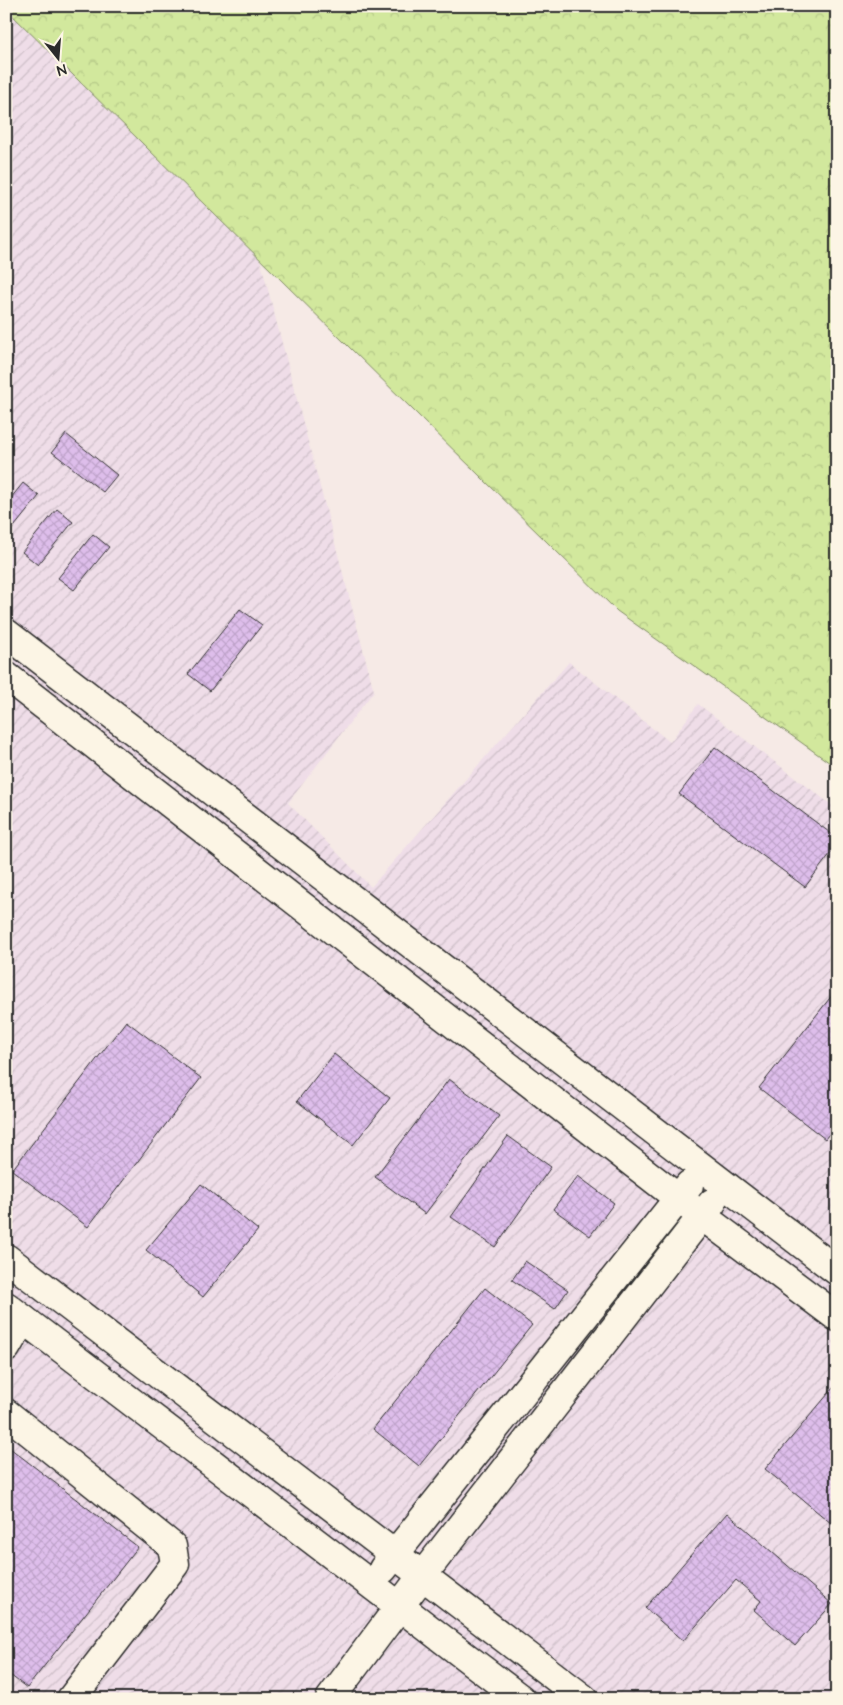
<svg xmlns="http://www.w3.org/2000/svg" width="843" height="1705" font-family="'Architects Daughter',sans-serif">
	<style>
		.industrial { fill: url(#industrial-furrows) }
		.forest { fill: url(#forest-crowns); stroke: #7e8a64 }
		.building { fill: url(#building-cross-hatch); stroke: #2b2b2b }
		.lines { fill: none; stroke-linecap: round; stroke-linejoin: round }
		.street-casing { stroke: #2b2b2b; stroke-width: 31 }
		.street { stroke: #fcf5e5; stroke-width: 28 }
	</style>
	<defs>
		<pattern id="industrial-furrows" width="10" height="10" patternUnits="userSpaceOnUse" patternTransform="scale(1.25)"><rect width="10" height="10" fill="#efdde8"/><path d="M-1 1l2-2M0 10L10 0M9 11l2-2" fill="none" stroke="#cdbec7"/></pattern>
		<pattern id="forest-crowns" width="20" height="18" patternUnits="userSpaceOnUse" patternTransform="scale(1.25)"><rect width="20" height="18" fill="#d2e89d"/><path d="M2 6a3 3 0 1 1 6 0M12 15a3 3 0 1 1 6 0" fill="none" stroke="#b4c787"/></pattern>
		<pattern id="building-cross-hatch" width="8" height="8" patternUnits="userSpaceOnUse" patternTransform="scale(1.25)"><rect width="8" height="8" fill="#debeeb"/><path d="M0 0l8 8M0 8l8-8" fill="none" stroke="#bfa3ca"/></pattern>
	</defs>
	<rect width="100%" height="100%" fill="#f6eae6"/>
	<filter id="ink" filterUnits="userSpaceOnUse"><feTurbulence type="fractalNoise" baseFrequency=".02" numOctaves="2"/><feDisplacementMap in="SourceGraphic" scale="10" xChannelSelector="R" yChannelSelector="G"/><feConvolveMatrix kernelMatrix="1 2 1 2 8 2 1 2 1" color-interpolation-filters="sRGB"/></filter>
	<g filter="url(#ink)">
		<polygon class="industrial" points="6,6 193,6 374,691 288,803 371,887 569,662 670,742 698,704 837,809 837,1699 6,1699"/>
		<polygon class="forest" points="6,6 837,6 837,768 617,611 6,9"/>
		<g class="building">
			<polygon points="6,353 13,358 6,368"/>
			<polygon points="66,434 117,475 103,492 52,452"/>
			<polygon points="23,483 39,496 6,537 6,504"/>
			<polygon points="57,509 73,522 38,565 22,552"/>
			<polygon points="93,534 109,547 74,590 58,578"/>
			<polygon points="240,609 262,625 210,691 188,674"/>
			<polygon points="715,747 837,838 837,845 805,887 679,794"/>
			<polygon points="837,989 837,1124 825,1139 759,1088"/>
			<polygon points="126,1021 201,1078 88,1227 12,1170"/>
			<polygon points="334,1054 390,1098 353,1145 297,1101"/>
			<polygon points="449,1079 499,1116 425,1214 375,1177"/>
			<polygon points="508,1136 551,1167 495,1247 451,1217"/>
			<polygon points="578,1176 614,1203 590,1236 553,1209"/>
			<polygon points="201,1184 258,1230 203,1297 146,1250"/>
			<polygon points="525,1261 568,1290 555,1309 512,1280"/>
			<polygon points="485,1288 532,1325 419,1466 373,1429"/>
			<polygon points="834,1387 837,1389 837,1528 765,1469"/>
			<polygon points="6,1445 138,1547 27,1688 6,1672"/>
			<polygon points="727,1513 832,1604 795,1646 754,1610 761,1601 736,1580 683,1641 645,1608"/>
		</g>
		<g class="lines">
			<g class="street-casing">
				<g id="street">
					<polyline points="6,633 837,1271"/>
					<polyline points="6,676 678,1198 837,1317"/>
					<polyline points="6,1258 584,1699"/>
					<polyline points="6,1306 521,1699"/>
					<polyline points="6,1348 23,1319"/>
					<polyline points="6,1413 172,1546 175,1564 71,1699"/>
					<polyline points="383,1569 689,1185"/>
					<polyline points="330,1699 422,1576 712,1203"/>
				</g>
			</g>
			<use href="#street" class="street"/>
		</g>
	</g>
	<rect width="843" height="1705" fill="none" stroke="#fcf5e5" stroke-width="25"/>
	<rect x="12" y="12" width="818" height="1680" fill="none" stroke="#2b2b2b" stroke-width="2" filter="url(#ink)"/>
	<g transform="translate(58 58) rotate(163)" stroke="#fcf5e5" stroke-width="4" paint-order="stroke">
	<path d="M0-4L9 19L0 12L-9 19Z" fill="#2b2b2b"/>
	<text y="-8" font-size="14" font-weight="bold" text-anchor="middle" fill="#2b2b2b">N</text>
	</g>
</svg>
